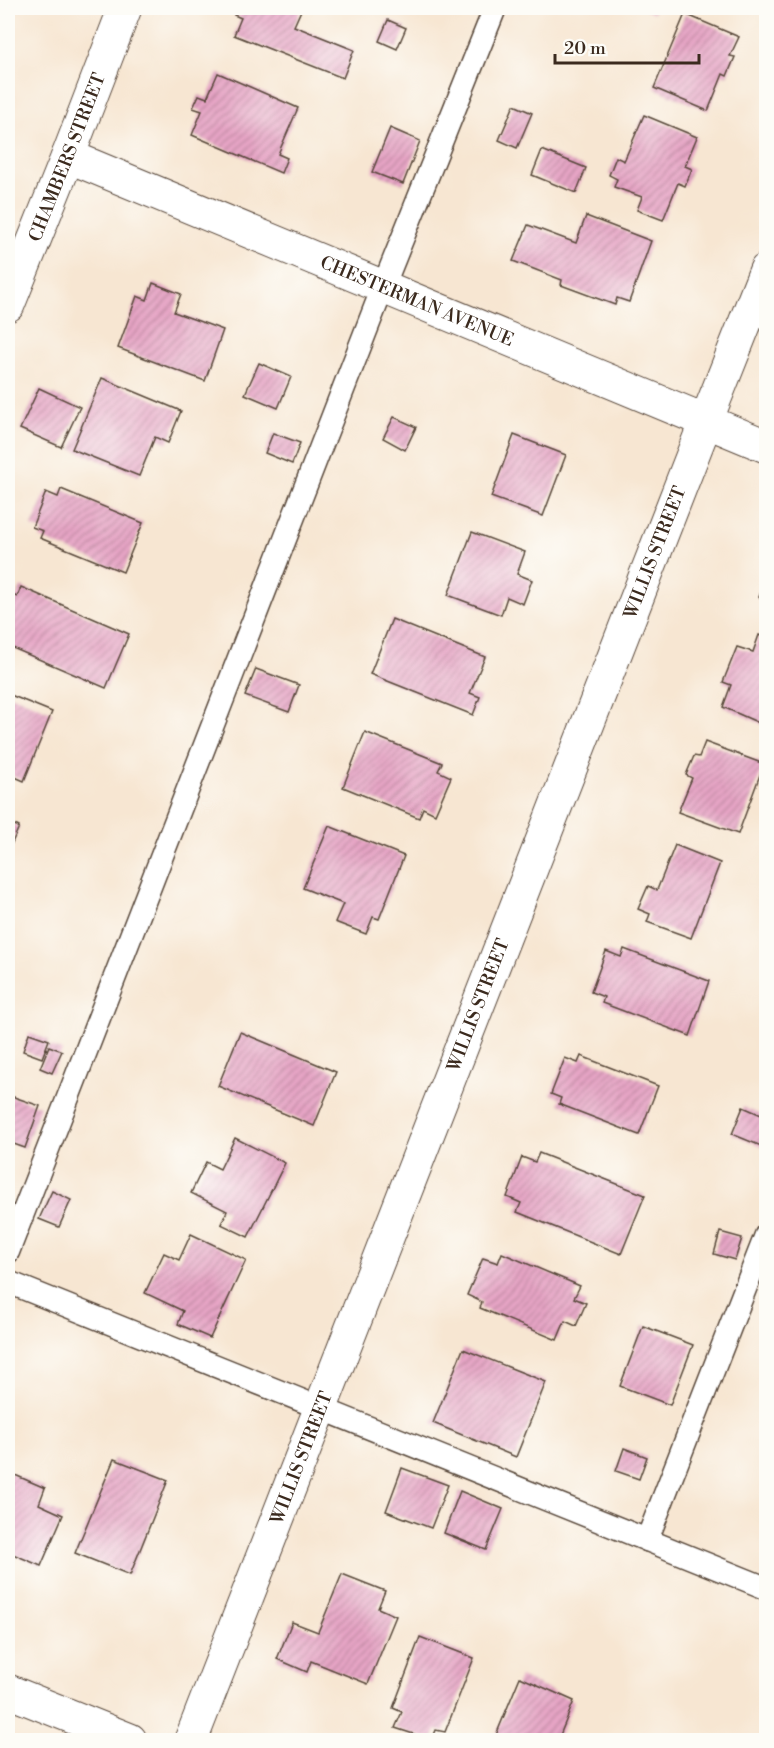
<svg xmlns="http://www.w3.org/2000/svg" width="774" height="1748" font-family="'Libre Bodoni',serif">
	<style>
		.building { fill: url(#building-hatch) }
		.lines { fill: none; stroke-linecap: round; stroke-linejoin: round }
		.service-casing { stroke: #574639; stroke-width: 25 }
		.minor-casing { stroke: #574639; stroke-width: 35 }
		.tertiary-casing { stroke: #574639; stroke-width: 35 }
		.service { stroke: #fff; stroke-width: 22 }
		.minor { stroke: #fff; stroke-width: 33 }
		.tertiary { stroke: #fff; stroke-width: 33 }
		.labels { text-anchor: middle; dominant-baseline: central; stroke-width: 6; stroke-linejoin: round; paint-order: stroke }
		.street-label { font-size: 18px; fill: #3b2a1e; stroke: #fdfcf7 }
	</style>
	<defs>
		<pattern id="building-hatch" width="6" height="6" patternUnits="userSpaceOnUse" patternTransform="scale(1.5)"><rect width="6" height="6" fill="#e6a4c5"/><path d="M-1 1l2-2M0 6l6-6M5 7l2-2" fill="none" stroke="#bc869f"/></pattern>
	</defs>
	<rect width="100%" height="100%" fill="#fdfcf7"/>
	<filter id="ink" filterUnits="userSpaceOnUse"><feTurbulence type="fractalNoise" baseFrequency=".0167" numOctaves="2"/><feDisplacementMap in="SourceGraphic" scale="12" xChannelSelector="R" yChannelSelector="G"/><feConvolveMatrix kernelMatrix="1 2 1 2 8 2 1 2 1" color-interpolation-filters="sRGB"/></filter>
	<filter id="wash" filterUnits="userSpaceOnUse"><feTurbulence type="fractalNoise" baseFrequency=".008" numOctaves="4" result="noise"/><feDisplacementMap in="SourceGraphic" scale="24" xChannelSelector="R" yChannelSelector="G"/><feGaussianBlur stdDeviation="1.35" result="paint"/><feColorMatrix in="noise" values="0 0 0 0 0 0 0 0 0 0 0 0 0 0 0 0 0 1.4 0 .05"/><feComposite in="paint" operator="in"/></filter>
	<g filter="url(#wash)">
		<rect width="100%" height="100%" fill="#f7e6d2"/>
		<g id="blocks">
			<g class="building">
				<polygon points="236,8 302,8 294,26 354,50 343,78 234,35 241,18 234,15"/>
				<polygon points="641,8 655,8 653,13"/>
				<polygon points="685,14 739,37 730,56 735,57 727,76 723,74 708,111 654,88"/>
				<polygon points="388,20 406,28 397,49 379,41"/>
				<polygon points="218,73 298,108 278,154 287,158 281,173 192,135 202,111 193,108 199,95 207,98"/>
				<polygon points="514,105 532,113 517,148 499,140"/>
				<polygon points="644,115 697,137 685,166 692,169 685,186 678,183 663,220 637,210 642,197 614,187 617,179 609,175 616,157 624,161"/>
				<polygon points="390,128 420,141 403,184 372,172"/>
				<polygon points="542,150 586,168 576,193 532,175"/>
				<polygon points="586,216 651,241 629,302 617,298 615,305 561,285 562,280 513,261 528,225 576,243"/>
				<polygon points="153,283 181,294 174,312 223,330 205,381 118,348 137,296 147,300"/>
				<polygon points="259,363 291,377 278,408 245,394"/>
				<polygon points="102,378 181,411 168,443 155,437 139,476 72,449"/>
				<polygon points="39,388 80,407 61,447 20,429"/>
				<polygon points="394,417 416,427 405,450 383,438"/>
				<polygon points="273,433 300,443 292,464 265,453"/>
				<polygon points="514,435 566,455 543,516 491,497"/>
				<polygon points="61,489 143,523 123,572 40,538 43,531 32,527 46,492 58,497"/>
				<polygon points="472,532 525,552 517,574 532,580 523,604 507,597 501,615 448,595"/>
				<polygon points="766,579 766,600 759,597"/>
				<polygon points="21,587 129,634 106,688 8,646 8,593 17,597"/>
				<polygon points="392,619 485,657 470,693 480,697 473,715 370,674"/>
				<polygon points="759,635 766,638 766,726 723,707 731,685 723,682 737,647 753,652"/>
				<polygon points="256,669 299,685 289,712 245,696"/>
				<polygon points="8,694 52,712 24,781 8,774"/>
				<polygon points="365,732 442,763 438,771 451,777 435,814 423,808 419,818 343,787"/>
				<polygon points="705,742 764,764 738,834 678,812 692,778 686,775 694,756 699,757"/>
				<polygon points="8,822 19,827 8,852"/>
				<polygon points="329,826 404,856 379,919 373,917 366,934 335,922 343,904 303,888"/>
				<polygon points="675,845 720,863 691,938 647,922 650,914 638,909 648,886 657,890"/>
				<polygon points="624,949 709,981 690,1036 602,1003 604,997 591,992 606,951 621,957"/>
				<polygon points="240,1032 336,1072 314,1126 218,1086"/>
				<polygon points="29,1033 49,1040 42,1058 23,1051"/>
				<polygon points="49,1046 62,1051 52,1073 40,1068"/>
				<polygon points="581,1056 658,1086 639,1135 559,1104 561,1098 551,1094 565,1058 578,1063"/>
				<polygon points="8,1095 40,1106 25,1148 8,1142"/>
				<polygon points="743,1107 766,1117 766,1148 732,1134"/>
				<polygon points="235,1138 285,1163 248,1237 221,1224 227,1211 191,1193 206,1162 220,1169"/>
				<polygon points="539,1153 645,1195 621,1254 517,1212 521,1203 507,1197 522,1157 535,1162"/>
				<polygon points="52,1191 71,1200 59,1227 39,1219"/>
				<polygon points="720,1232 742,1238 735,1260 714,1254"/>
				<polygon points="191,1234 246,1260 210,1338 178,1324 183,1311 145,1293 164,1253 179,1260"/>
				<polygon points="502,1253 580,1286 574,1298 586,1303 576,1326 565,1321 557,1340 480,1308 482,1302 467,1295 483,1258 498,1263"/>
				<polygon points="643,1326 693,1345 670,1405 620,1386"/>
				<polygon points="463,1349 546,1382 516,1457 433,1423"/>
				<polygon points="624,1448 647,1457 639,1479 616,1471"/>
				<polygon points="114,1459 168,1480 130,1575 75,1553"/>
				<polygon points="402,1468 448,1485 431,1528 386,1511"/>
				<polygon points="8,1472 45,1488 39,1504 63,1515 41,1566 8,1552"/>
				<polygon points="460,1491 503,1509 486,1550 444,1533"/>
				<polygon points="342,1574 385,1591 378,1608 396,1616 368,1684 311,1661 307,1672 277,1659 292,1622 318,1632"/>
				<polygon points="420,1637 474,1658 445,1732 436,1730 432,1740 395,1728 402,1712 393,1708"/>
				<polygon points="520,1677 574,1701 558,1740 494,1740"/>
			</g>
		</g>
	</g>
	<g filter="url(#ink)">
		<use href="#blocks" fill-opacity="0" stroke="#574639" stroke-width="1.5"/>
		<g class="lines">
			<g class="service-casing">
				<g id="service">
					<polyline points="8,1252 383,287 495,8"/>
					<polyline points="8,1282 766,1588"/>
					<polyline points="647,1540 766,1235"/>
				</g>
			</g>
			<g class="minor-casing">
				<g id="minor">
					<path id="s1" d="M68,156L766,446"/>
					<path id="s2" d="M8,305L68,156L125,8"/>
					<path id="s3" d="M191,1740L706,421L766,270"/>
				</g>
			</g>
			<g class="tertiary-casing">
				<polyline id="tertiary" points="8,1691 130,1740"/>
			</g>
			<use href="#service" class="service"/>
			<use href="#minor" class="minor"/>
			<use href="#tertiary" class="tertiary"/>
		</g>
	</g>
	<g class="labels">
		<g class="street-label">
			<text stroke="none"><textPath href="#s2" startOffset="159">CHAMBERS STREET</textPath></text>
			<text stroke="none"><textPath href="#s1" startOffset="378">CHESTERMAN AVENUE</textPath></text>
			<text stroke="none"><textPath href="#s3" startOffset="1275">WILLIS STREET</textPath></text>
			<text stroke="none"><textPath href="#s3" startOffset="789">WILLIS STREET</textPath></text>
			<text stroke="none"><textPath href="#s3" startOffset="303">WILLIS STREET</textPath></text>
		</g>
	</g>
	<rect width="774" height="1748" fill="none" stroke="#fdfcf7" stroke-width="30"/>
	<path d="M555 54v9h144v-9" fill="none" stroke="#3b2a1e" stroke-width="3"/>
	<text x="564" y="54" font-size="18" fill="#3b2a1e" stroke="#fdfcf7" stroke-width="4.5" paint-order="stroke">20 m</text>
</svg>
